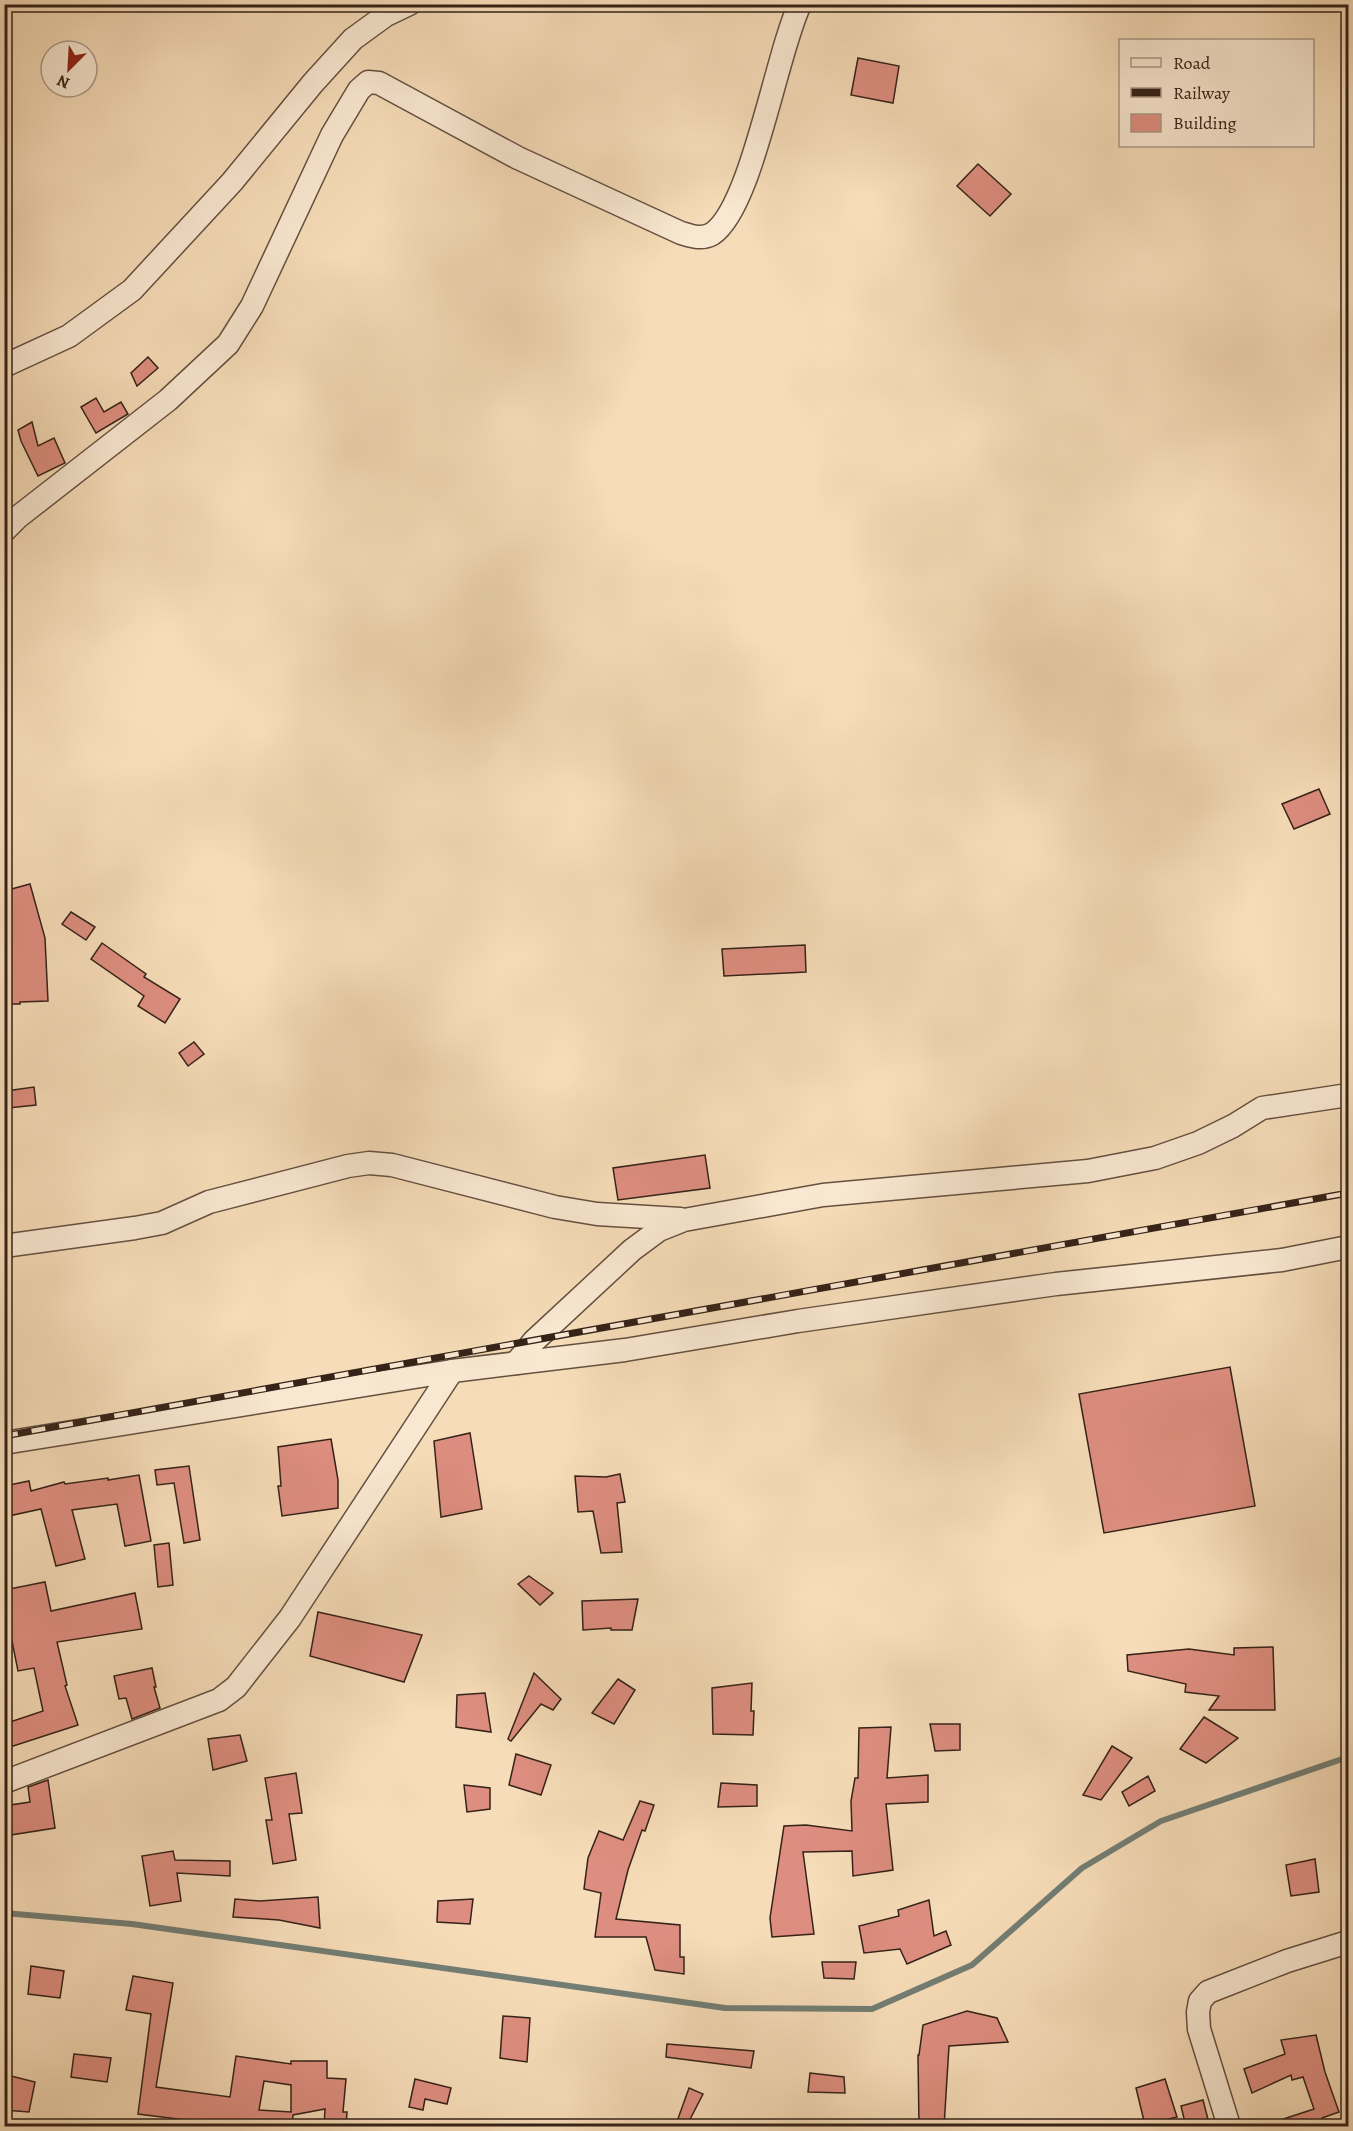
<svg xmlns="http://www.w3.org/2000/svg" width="1353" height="2131" font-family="Alegreya,serif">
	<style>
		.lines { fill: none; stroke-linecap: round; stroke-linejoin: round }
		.stream { stroke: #737e74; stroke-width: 6 }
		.building { fill: #de8e80; stroke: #352218; stroke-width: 1.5; fill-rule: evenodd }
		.minor-casing { stroke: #655040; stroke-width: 25 }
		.minor { stroke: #f9e8d1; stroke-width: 22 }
		.rail-casing { stroke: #352218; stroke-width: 7 }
		.rail { stroke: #f9e8d1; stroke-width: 4.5; stroke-dasharray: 14; stroke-linecap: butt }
	</style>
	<rect width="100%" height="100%" fill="#f6dcb8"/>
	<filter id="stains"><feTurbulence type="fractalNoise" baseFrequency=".00333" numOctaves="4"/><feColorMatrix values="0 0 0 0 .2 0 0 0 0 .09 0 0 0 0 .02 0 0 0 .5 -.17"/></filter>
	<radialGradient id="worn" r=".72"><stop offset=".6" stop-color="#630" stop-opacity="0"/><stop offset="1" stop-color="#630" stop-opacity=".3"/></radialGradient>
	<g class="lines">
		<polyline class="stream" points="4,1913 132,1924 725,2008 872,2009 972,1965 1082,1868 1161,1821 1348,1757"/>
	</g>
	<g class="building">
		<polygon points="858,58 899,66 893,103 851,95"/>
		<polygon points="978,164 1011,194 990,216 957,186"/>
		<polygon points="148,357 158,368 137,386 131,373"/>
		<polygon points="96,398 104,412 121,402 128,414 96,433 81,407"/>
		<polygon points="32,422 38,446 54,438 65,463 38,476 21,441 18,430"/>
		<polygon points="1319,789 1330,814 1294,829 1282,804"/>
		<polygon points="30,884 45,938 48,1001 20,1002 20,1004 4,1004 4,891"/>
		<polygon points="71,912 95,927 86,940 62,924"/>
		<polygon points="102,943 146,974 144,977 180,999 165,1023 138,1006 144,996 91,959"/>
		<polygon points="805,945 806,972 724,976 722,949"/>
		<polygon points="194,1042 204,1054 188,1066 179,1053"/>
		<polygon points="34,1087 36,1105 8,1108 6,1091"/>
		<polygon points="705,1155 710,1188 618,1200 613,1168"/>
		<polygon points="1230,1367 1255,1506 1104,1533 1079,1394"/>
		<polygon points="470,1433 482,1509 441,1517 434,1441"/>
		<polygon points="331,1439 338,1480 338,1508 282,1516 278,1486 281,1486 278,1447"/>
		<polygon points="189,1466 200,1540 184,1543 174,1483 157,1485 155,1470"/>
		<polygon points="620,1474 625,1502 617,1503 622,1552 601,1553 593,1511 578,1512 575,1476 606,1477"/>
		<polygon points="139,1475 151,1541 125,1546 117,1504 72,1510 85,1559 56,1566 41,1509 4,1517 4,1486 29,1481 31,1491 64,1482 65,1484 108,1478 108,1480"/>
		<polygon points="169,1543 173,1585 158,1587 154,1545"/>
		<polygon points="529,1576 553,1593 540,1605 518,1584"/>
		<polygon points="45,1582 51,1611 135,1593 142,1629 57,1642 67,1685 65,1686 78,1725 4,1749 4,1724 43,1711 34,1668 18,1671 4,1602 4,1590"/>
		<polygon points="638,1599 632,1630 611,1630 611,1628 583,1630 582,1601"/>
		<polygon points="318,1612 422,1635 404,1682 310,1656"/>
		<polygon points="1273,1647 1275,1710 1209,1710 1219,1696 1185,1692 1186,1684 1128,1671 1127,1655 1189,1649 1234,1655 1234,1648"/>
		<polygon points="152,1668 156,1687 154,1687 160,1708 132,1719 126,1698 119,1699 114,1676"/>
		<polygon points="534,1673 561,1699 553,1710 541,1704 511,1741 508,1739"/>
		<polygon points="618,1679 635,1690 614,1724 592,1713"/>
		<polygon points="752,1683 751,1711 754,1711 753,1735 713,1734 712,1688"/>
		<polygon points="485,1693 491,1732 456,1727 457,1695"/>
		<polygon points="1204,1717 1238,1738 1206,1763 1180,1749"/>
		<polygon points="930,1724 960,1724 960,1750 935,1751"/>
		<polygon points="891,1727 887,1778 928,1775 928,1802 886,1804 893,1870 853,1876 852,1851 803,1852 814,1934 772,1937 770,1918 784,1826 806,1825 852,1831 851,1801 855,1778 858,1778 859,1728"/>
		<polygon points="240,1735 247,1761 213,1770 208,1739"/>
		<polygon points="1112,1746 1132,1758 1101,1800 1083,1795"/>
		<polygon points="516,1754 551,1765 541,1795 509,1785"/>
		<polygon points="296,1773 302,1813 289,1814 296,1860 273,1864 266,1820 272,1820 265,1778"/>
		<polygon points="1148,1776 1155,1791 1129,1806 1122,1792"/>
		<polygon points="48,1780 55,1828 4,1836 4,1806 30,1802 28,1787"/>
		<polygon points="721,1783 757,1785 757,1806 718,1807"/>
		<polygon points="464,1785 490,1788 490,1809 467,1812"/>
		<polygon points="640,1801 654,1805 645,1831 642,1830 628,1870 616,1919 680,1925 680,1957 684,1957 684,1974 655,1970 646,1937 595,1937 601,1893 584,1889 588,1858 599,1831 623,1840"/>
		<polygon points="173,1851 175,1860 230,1861 230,1876 177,1873 181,1901 150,1906 142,1856"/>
		<polygon points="1315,1859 1319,1892 1291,1896 1286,1865"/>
		<polygon points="318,1897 320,1928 279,1920 233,1917 235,1899 260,1901"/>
		<polygon points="473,1899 470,1924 437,1922 438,1901"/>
		<polygon points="929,1900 934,1936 946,1931 951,1945 907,1964 900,1949 864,1953 859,1926 899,1916 898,1910"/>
		<polygon points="822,1962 856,1962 854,1979 824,1978"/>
		<polygon points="31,1966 64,1971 60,1998 28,1994"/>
		<path d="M133,1976L173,1983L156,2087L230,2097L236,2056L291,2064V2061H327V2078L346,2079L343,2112H347L346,2127L324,2126L325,2109L293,2115L292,2127H245L218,2122V2124L138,2114L151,2014L126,2010ZM264,2081L291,2085V2112L259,2110Z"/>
		<polygon points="967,2011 997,2018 1008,2042 949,2046 944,2127 919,2127 918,2055 919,2055 923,2025"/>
		<polygon points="503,2016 530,2018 527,2062 500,2058"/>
		<polygon points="1316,2035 1325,2072 1339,2112 1322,2118 1325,2127 1269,2127 1268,2124 1314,2109 1303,2077 1292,2080 1291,2075 1252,2093 1244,2069 1285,2054 1281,2040"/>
		<polygon points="667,2044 754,2051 751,2068 666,2057"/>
		<polygon points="74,2054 111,2058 107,2082 71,2077"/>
		<polygon points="810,2073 844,2077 845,2093 808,2092"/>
		<polygon points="11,2076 35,2082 29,2112 4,2110 4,2101"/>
		<polygon points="415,2079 451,2088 447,2104 425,2099 423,2110 409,2107"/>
		<polygon points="1165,2079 1177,2117 1145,2125 1136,2088"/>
		<polygon points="689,2088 703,2094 686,2127 675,2127"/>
		<polygon points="1203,2100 1210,2127 1186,2127 1181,2106"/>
	</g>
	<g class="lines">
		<g class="minor-casing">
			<g id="minor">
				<polyline points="4,366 69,336 132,290 232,182 313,83 353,39 386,15 409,4"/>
				<path d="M4,531L18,517L168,400L228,344L252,306L332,135L359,90L368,82L379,83L518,158L681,233C691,236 701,240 712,234C752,208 776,54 800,4"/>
				<polyline points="4,1246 135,1228 162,1223 209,1202 348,1166 369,1163 392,1165 555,1207 597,1214 680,1219"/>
				<polyline points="516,1363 534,1341 632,1250 659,1230 684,1220 823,1195 1088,1171 1155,1158 1198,1143 1233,1126 1262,1108 1348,1095"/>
				<polyline points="4,1443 452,1371 625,1350 798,1321 1056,1284 1282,1260 1348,1247"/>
				<polyline points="4,1782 219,1700 236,1687 290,1618 452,1371"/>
				<polyline points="1229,2126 1199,2029 1198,2012 1200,2001 1208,1992 1287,1961 1348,1942"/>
			</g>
		</g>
		<use href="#minor" class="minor"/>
		<g class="rail-casing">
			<polyline id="rail" points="4,1436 1348,1193"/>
		</g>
		<use href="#rail" class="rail"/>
	</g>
	<rect width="1353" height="2131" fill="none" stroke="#f6dcb8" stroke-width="24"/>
	<rect x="6" y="6" width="1341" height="2119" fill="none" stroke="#352218" stroke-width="3"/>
	<rect x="12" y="12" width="1329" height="2107" fill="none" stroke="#352218" stroke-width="1.5"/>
	<rect x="1119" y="39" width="195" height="108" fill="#f9e8d1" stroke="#ab9987" stroke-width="1.5"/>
	<rect x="1131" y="58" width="30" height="9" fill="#f9e8d1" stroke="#ab9987" stroke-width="1.5"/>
	<text x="1173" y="69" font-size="18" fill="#352218">Road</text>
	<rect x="1131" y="88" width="30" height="9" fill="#352218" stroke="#ab9987" stroke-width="1.5"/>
	<text x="1173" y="99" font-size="18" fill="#352218">Railway</text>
	<rect x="1131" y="114" width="30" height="18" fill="#de8e80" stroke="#ab9987" stroke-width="1.5"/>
	<text x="1173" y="129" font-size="18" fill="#352218">Building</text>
	<g transform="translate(69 69) rotate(204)"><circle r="28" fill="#f9e8d1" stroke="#ab9987" stroke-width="1.5"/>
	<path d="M0-4.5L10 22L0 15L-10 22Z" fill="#8f2418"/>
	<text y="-9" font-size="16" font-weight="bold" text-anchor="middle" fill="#352218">N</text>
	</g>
	<rect width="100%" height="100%" filter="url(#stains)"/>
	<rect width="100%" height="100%" fill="url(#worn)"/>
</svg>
